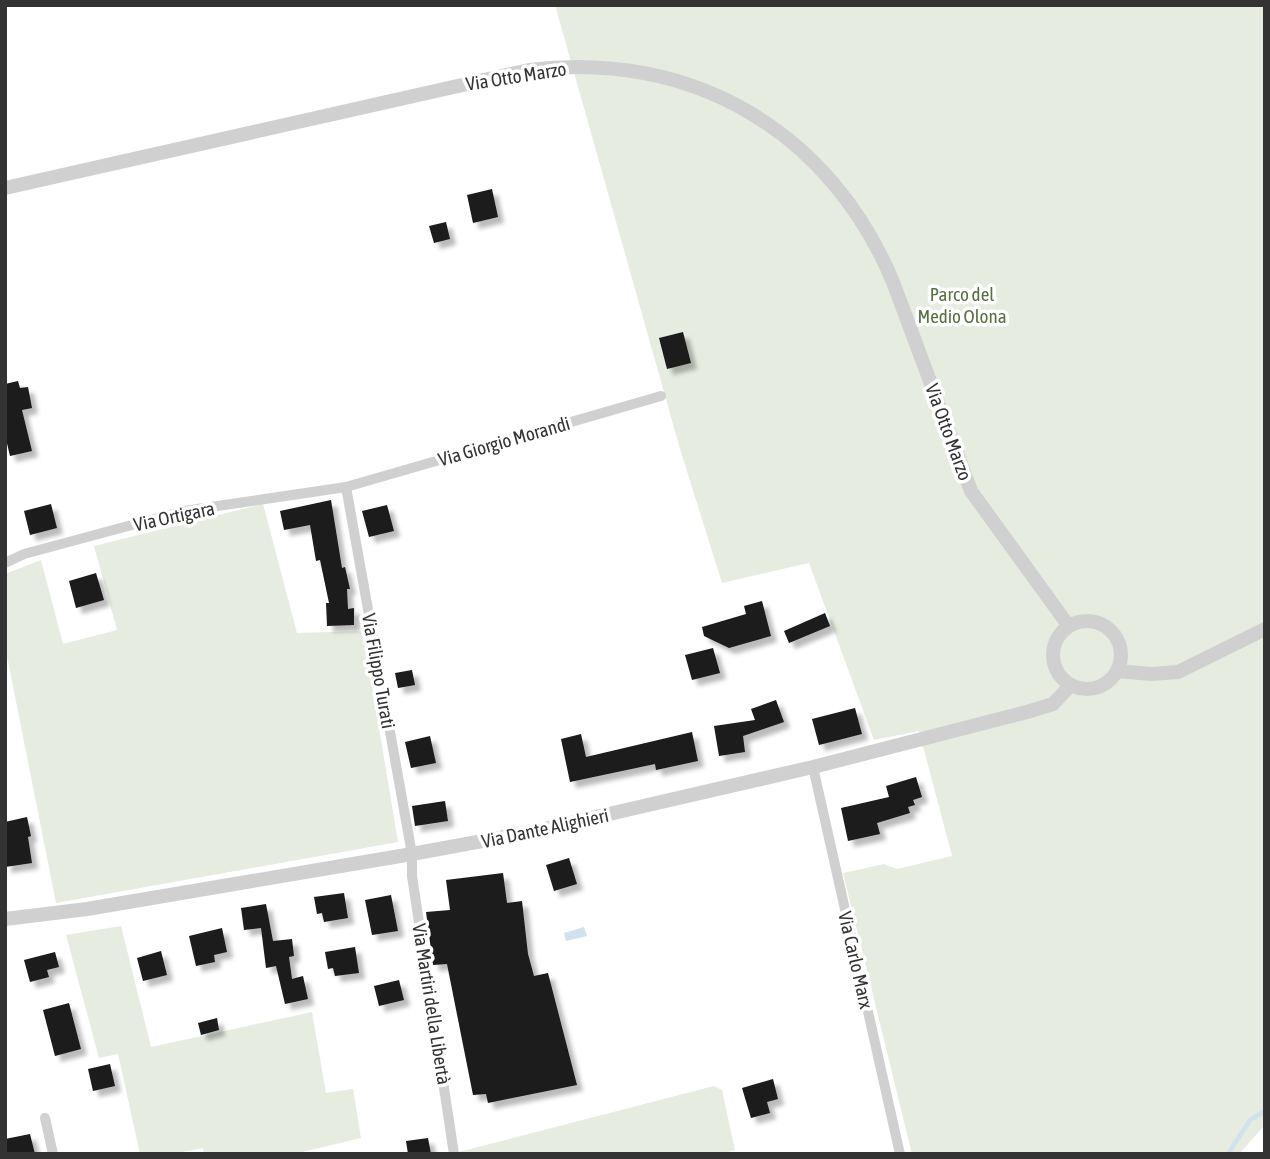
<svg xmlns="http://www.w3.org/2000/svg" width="1270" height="1159" font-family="'Asap Condensed',sans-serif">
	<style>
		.green { fill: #e6ecdf }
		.water { fill: #cfe2ee }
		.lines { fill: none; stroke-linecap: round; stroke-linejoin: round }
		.stream { stroke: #cfe2ee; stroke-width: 4.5 }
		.building { fill: #1a1a1a; filter: url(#shadow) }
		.minor { stroke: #d0d0d0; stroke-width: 10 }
		.tertiary { stroke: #d0d0d0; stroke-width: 14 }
		.labels { text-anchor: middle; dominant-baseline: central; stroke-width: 7; stroke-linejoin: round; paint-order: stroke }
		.street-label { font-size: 19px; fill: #333; stroke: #fff }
		.park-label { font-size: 19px; fill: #56703f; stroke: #fff }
	</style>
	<defs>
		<filter id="shadow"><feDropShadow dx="6" dy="6" stdDeviation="2" flood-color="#0004"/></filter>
	</defs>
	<rect width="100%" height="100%" fill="#fff"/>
	<g class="green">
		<polygon points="555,5 1265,5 1265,1125 1239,1154 912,1154 843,873 884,864 897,869 952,856 919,731 874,740 809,563 722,583 680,449"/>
		<polygon points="263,504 297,633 363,631 398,842 56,903 5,646 5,574 41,560 63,644 117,630 94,546"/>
		<polygon points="121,926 151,1047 312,1012 326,1093 353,1089 361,1138 294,1154 204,1154 203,1148 172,1154 140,1154 118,1054 99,1058 66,935"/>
		<polygon points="714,1086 722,1090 735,1150 721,1154 459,1154 459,1152"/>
	</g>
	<polygon class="water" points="584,927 587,936 566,941 564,933"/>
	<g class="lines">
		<polyline class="stream" points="1228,1154 1250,1120 1265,1111"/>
	</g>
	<g class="building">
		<polygon points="492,189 498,217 473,223 467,195"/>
		<polygon points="446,222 450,239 434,243 429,226"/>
		<polygon points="683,332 691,363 667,369 659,338"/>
		<polygon points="18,381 20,388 28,387 32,408 22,410 32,451 10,456 5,435 5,384"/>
		<polygon points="331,500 342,568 345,567 350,589 347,589 348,609 354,608 354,625 327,626 326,603 329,603 320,560 316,561 310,525 284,530 280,511"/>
		<polygon points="51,504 57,528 30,535 24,511"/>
		<polygon points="387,505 394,531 369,537 362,511"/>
		<polygon points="96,573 104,600 76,608 69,581"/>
		<polygon points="762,601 771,636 729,648 704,636 702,627 746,614 744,606"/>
		<polygon points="825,613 830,626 789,643 784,631"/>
		<polygon points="713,648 720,673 692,680 685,655"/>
		<polygon points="412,670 415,685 398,688 395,673"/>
		<polygon points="776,700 784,722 743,736 745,752 719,756 714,726 755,720 751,709"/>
		<polygon points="855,708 862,734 819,745 812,719"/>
		<polygon points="692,732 698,761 656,770 655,764 570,782 561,739 581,734 586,757"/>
		<polygon points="430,736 436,763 411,768 405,742"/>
		<polygon points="916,777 922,797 913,800 915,805 908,807 910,813 877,823 880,834 848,841 841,808 889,797 886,786"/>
		<polygon points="445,801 448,821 415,826 412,806"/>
		<polygon points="27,817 31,836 28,837 32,863 5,867 5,822"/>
		<polygon points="569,858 577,884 554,891 546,865"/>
		<polygon points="503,873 507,903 522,901 528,954 534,976 548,973 577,1085 488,1103 486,1094 473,1095 447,964 433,965 426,912 450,910 446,880"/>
		<polygon points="344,893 348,918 324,922 322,913 317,914 314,897"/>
		<polygon points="391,895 398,931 372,935 365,900"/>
		<polygon points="266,904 273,941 292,939 294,956 289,957 292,979 303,976 308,999 285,1004 276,966 266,968 261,928 244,930 241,908"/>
		<polygon points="222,928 227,952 214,955 215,962 196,966 189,936"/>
		<polygon points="355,947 359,973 335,976 333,968 328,969 325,952"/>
		<polygon points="161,951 167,975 143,981 137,958"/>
		<polygon points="55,952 59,967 47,970 49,977 30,982 24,960"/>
		<polygon points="399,980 404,1000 379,1006 374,986"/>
		<polygon points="69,1003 81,1049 55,1056 43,1010"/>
		<polygon points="217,1018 219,1030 201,1035 198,1023"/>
		<polygon points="110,1064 115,1086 93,1091 88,1069"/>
		<polygon points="773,1079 778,1099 767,1102 770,1113 751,1118 742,1088"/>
		<polygon points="30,1134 35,1154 5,1154 5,1139"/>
		<polygon points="428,1138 431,1154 408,1154 406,1141"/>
	</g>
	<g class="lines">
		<g class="minor">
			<polyline points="346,487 412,854 412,876 454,1154"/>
			<polyline points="5,563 24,554 184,511 346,487 661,396"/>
			<polyline points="813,767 900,1154"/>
			<polyline points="45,1118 53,1154"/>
		</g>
		<g class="tertiary">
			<path d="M5,188L529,70C692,50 830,131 893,282L971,491L1068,625"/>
			<circle cx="1087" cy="655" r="34"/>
			<polyline points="1118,671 1151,674 1178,672 1265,629"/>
			<polyline points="5,919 87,909 412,854 531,832 813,767 1027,712 1053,704 1070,686"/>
		</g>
	</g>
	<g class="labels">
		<g class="street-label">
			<text transform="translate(516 76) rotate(-9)">Via Otto Marzo</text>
			<text transform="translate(949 432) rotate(70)">Via Otto Marzo</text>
			<text transform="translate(504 441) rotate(-16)">Via Giorgio Morandi</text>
			<text transform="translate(174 516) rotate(-12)">Via Ortigara</text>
			<text transform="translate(379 671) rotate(80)">Via Filippo Turati</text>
			<text transform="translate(545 828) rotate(-12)">Via Dante Alighieri</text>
			<text transform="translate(856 960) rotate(77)">Via Carlo Marx</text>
			<text transform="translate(432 1004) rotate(81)">Via Martiri della Libertà</text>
		</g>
		<g class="park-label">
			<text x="962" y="294">Parco del<tspan x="962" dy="22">Medio Olona</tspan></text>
		</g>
	</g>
	<rect width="1270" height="1159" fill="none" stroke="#333333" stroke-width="14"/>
</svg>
